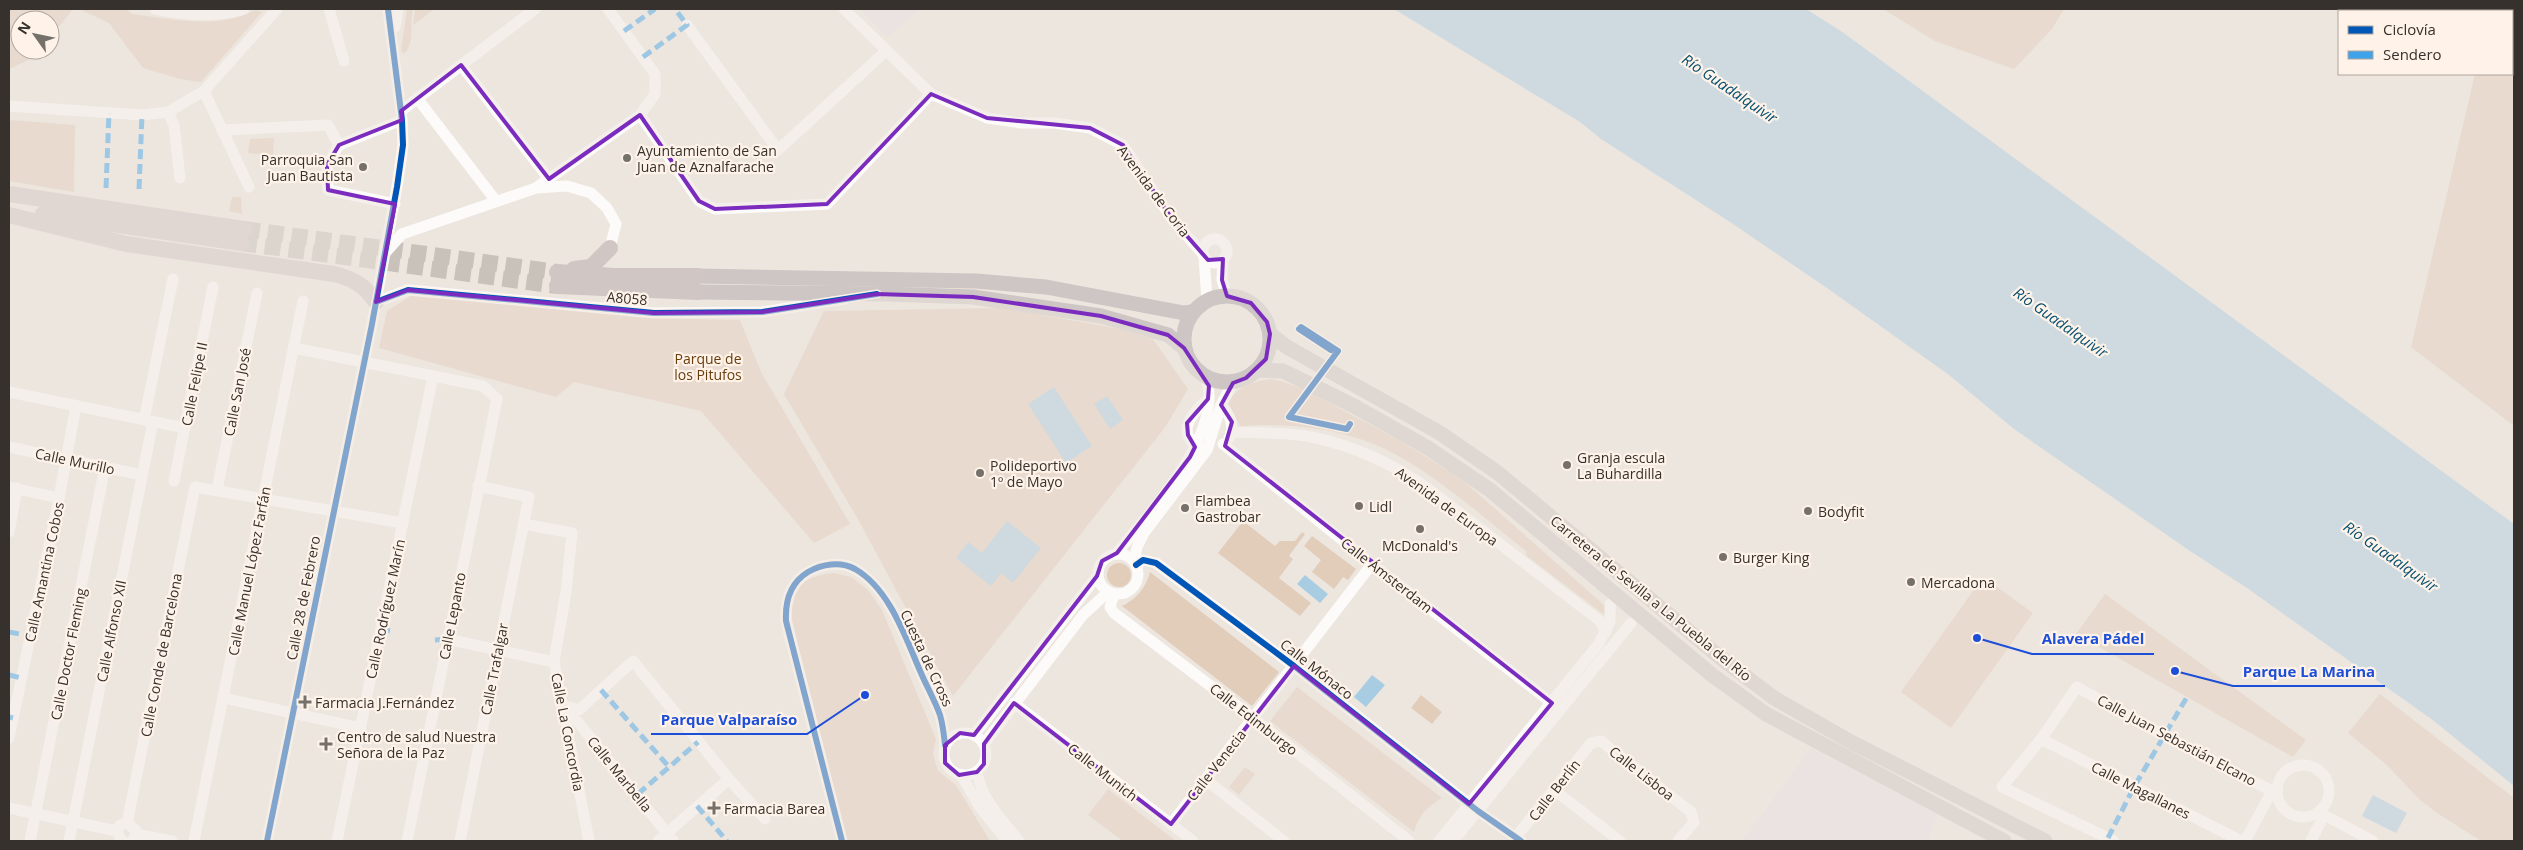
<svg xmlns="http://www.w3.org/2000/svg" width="2523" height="850" font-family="'Open Sans',sans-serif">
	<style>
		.industrial { fill: #e8dfe7 }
		.green { fill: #e2cdba }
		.water { fill: #a8cde2 }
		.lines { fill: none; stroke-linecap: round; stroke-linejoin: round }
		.highway-tunnel { stroke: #c8c2bb; stroke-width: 16; stroke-dasharray: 16 8; stroke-linecap: butt }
		.minor { stroke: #fcfbfa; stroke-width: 11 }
		.major { stroke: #cdc6c4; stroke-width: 15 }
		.highway { stroke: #d0c6c3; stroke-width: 16 }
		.quiet { stroke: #3fa3eb; stroke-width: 5; stroke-dasharray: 10 5; stroke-linecap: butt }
		.cycleway-casing { stroke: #fff3e9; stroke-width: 9 }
		.cycleway { stroke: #0057b8; stroke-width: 6 }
		.marked { fill: none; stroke: #7b2cbf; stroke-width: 4; stroke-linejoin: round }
		.poi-dot { fill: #76706b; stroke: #fff3e9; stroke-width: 2 }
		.labels { text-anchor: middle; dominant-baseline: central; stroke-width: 4.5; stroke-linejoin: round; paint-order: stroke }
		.poi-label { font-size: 14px; fill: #36312c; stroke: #fff3e9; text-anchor: start }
		.street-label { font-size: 14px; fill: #36312c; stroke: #fff3e9 }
		.park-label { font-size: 14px; fill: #683d0c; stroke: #fff3e9 }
		.water-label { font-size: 15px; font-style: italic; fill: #034f70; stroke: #fff3e9 }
		.leader { fill: none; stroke: #1d4ed8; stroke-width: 2 }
		.callout-dot { fill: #1d4ed8; stroke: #fff3e9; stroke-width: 2 }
		.callout-label { font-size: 15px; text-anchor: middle; font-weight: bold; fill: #1d4ed8; stroke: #fff3e9; stroke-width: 4.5; stroke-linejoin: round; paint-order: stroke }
	</style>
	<rect width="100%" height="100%" fill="#ede6df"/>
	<g class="industrial">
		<polygon points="859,9 919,9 888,37"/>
		<polygon points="1811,748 1938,813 1927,841 1743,840"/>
	</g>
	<g class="green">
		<polygon points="9,9 73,9 50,38 50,20 20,20 20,50 41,50 37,56 9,69"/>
		<path d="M79,9H126L132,14C172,19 218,30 255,10L262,12L201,82L180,79L143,68L109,23Z"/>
		<path d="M407,9H413C409,24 416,42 404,54L401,51Z"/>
		<polygon points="415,9 432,9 433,10 413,25"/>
		<polygon points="1883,9 2064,9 2052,29 2014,69 1935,41"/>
		<polygon points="2490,9 2514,9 2514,426 2411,347 2475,74 2512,74 2512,11 2489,11"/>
		<polygon points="9,120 75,125 74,192 9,181"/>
		<polygon points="274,138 273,155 248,153 250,139"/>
		<polygon points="232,197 241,197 242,214 229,211"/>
		<path d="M412,295C521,305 631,320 740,320L761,372L850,524L814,543L701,411L574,382L556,397L379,348L387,311Z"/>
		<polygon points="1002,308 1121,329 1153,339 1188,389 1166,426 953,696 859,521 784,394 824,311"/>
		<path d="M1271,379C1301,385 1321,398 1348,413C1389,434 1429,457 1467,484L1605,606L1607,617L1527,556L1526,551C1480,515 1435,473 1383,448C1338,427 1288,423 1240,426L1228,403C1234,388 1255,381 1271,379Z"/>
		<polygon points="1243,521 1275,546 1280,541 1295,541 1302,532 1305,534 1289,556 1293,559 1279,578 1311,603 1300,616 1218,553"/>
		<polygon points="1312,536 1356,569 1348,580 1343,577 1334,589 1312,572 1321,560 1304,546"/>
		<circle cx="1119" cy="575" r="12"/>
		<path d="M1150,572L1279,672L1252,706L1122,606C1136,599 1146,588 1150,572Z"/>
		<path d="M834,573L851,577L868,590L882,610L936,739L933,754L938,771L956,785L990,841H847L792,620C792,586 801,577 834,573Z"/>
		<polygon points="1983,577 2033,613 1951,728 1901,692"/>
		<polygon points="2105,594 2306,740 2293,757 2076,634"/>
		<path d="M1297,687L1442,798C1428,806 1418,816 1414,832L1270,721Z"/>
		<polygon points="2380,694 2514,798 2514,841 2481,841 2437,813 2418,798 2387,765 2348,733"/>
		<polygon points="1421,695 1442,712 1432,724 1411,708"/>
		<polygon points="1245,767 1255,774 1239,795 1229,787"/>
		<polygon points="1108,789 1176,841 1123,841 1088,815"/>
	</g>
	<g class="water">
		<polygon points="1394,9 1806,9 1841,31 2514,524 2514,786 2434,721 2247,588 2190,551 2014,429 1949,375 1827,288 1730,222 1601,139 1580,122"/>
		<polygon points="1054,387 1092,446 1066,463 1028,404"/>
		<polygon points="1107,396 1123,420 1110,429 1094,404"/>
		<polygon points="1007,521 1041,548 1013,583 1001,573 991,586 956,558 968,542 982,553"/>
		<polygon points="1305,575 1328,594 1320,603 1297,584"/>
		<polygon points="1372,675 1385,685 1366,707 1354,697"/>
		<polygon points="2373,795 2407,813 2396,833 2362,816"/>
	</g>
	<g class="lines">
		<g class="highway-tunnel">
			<polyline points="244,229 557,272"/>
			<polyline points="241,243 557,286"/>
		</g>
		<g class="minor">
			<path d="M155,9C182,15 217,18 244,9"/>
			<polyline points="329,9 344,61"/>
			<polyline points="844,9 931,94 987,118 1021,123 1054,123 1090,128 1123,145 1172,219 1203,254"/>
			<polyline points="687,25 778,150 886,51"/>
			<polyline points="395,27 398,9"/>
			<polyline points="461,65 549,179"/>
			<polyline points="204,91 249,187"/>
			<polyline points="417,98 496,201"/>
			<polyline points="9,106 142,115 168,112 204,91 277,9"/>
			<polyline points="401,111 535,9"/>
			<polyline points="168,112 174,125 180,178"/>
			<polyline points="640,115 699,201 715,209 827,204 931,94"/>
			<polyline points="223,130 328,125 339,145"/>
			<polyline points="537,187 640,115 655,94 655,74 608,9"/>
			<polyline points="395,204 328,190 327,165 339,145 402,120"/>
			<circle cx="1215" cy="251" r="12"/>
			<polyline points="386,252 402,234 536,188 567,186 591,193 607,208 616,224 610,248"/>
			<polyline points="1204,256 1207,301"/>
			<polyline points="1223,259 1222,280 1227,296"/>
			<polyline points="376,302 408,290 654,313 762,312 845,299"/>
			<polyline points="294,348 483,386 497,399 407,841"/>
			<polyline points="9,392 185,428"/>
			<path d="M1221,405C1230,415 1235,425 1229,438"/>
			<polyline points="144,420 173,279"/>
			<path d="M1231,432C1258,433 1285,432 1312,437C1354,446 1395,465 1430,490L1600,621L1606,632"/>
			<polyline points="1223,444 1372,564 1552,703"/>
			<polyline points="9,447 142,475"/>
			<path d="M1201,448C1173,434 1193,412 1208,399"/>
			<polyline points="174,481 213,287"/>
			<polyline points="9,487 59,498"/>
			<polyline points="217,490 257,293"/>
			<polyline points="523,524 572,533 566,592 554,662 589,841"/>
			<polyline points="9,532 17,488"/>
			<circle cx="1118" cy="574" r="20"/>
			<path d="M1116,554C1147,515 1228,430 1205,377"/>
			<polyline points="1134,562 1137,547 1144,533 1207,450 1221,405 1233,383"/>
			<polyline points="1136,565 1143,560 1156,563 1294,666 1478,811 1521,841"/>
			<polyline points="1114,594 1110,607 1114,613 1253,718 1409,841"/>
			<polyline points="447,639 554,662"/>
			<polyline points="223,698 361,728"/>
			<polyline points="1014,703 1193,841"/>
			<polyline points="561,705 579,710 633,661 729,779 765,819"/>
			<polyline points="562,713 578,722 673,841"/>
			<circle cx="965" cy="754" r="21"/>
			<polyline points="974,735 1097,576"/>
			<polyline points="9,738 59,498 76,406"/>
			<polyline points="2041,739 2241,841"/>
			<polyline points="984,744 1083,615 1108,592"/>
			<circle cx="2303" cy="791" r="26"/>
			<path d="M977,772C981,799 1003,821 1019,841"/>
			<polyline points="961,775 980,807 1007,841"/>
			<polyline points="1206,780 1284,841"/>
			<polyline points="1554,790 1620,841"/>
			<polyline points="9,808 117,831"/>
			<polyline points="2321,810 2324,815 2373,841"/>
			<polyline points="127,823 195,487 403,523"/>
			<polyline points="1171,824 1372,564"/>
			<polyline points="136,834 172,841"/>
			<polyline points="1516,837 1591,743 1601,741 1691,812 1694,822 1678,841"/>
			<polyline points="30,841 105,467"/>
			<polyline points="69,841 153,422"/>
			<polyline points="122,841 117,831 120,825 127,823 136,830 135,838 131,841"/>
			<polyline points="194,841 303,301"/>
			<polyline points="267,841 372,324 397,187 403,145 402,120 388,9"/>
			<polyline points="337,841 433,376"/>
			<polyline points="460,841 529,497 478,486"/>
			<polyline points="658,841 729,779"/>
			<path d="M842,841L786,621C785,601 790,583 808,572C822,564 840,561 855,569C890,589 906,639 921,673C927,687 935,701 940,715C943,725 944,735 945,745"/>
			<polyline points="1439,841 1598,645 1610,622 1610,604"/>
			<polyline points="1453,841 1631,623"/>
			<polyline points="2114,841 2002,787 2041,739 2077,687 2163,735 2272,791 2277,791"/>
			<polyline points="2245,841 2272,791"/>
			<polyline points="2311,841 2324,815"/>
		</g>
		<g class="major">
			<polyline points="698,276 976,281 1046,287 1184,313 1192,312"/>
			<polyline points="698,292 886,294 973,297 1101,316 1168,335 1184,348"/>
			<circle cx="1227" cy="339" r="43"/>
			<polyline points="1270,334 1287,347 1440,433 1498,473 1721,658 1774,698 1851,742 2045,841"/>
			<polyline points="1258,370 1283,371 1354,406 1428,448 1490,490 1712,675 1766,714 2004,841"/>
		</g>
		<g class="highway">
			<polyline points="9,194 244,229"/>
			<polyline points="43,214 241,243"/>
			<path d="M9,215L126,244L334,274C354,279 364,285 376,302"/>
			<polyline points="574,269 591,267 610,248"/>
			<polyline points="557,272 614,276 698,276"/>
			<polyline points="557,286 698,292"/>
		</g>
		<g class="quiet">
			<polyline points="624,31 655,9"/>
			<polyline points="643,57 687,25 675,9"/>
			<polyline points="106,188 109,113"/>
			<polyline points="139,189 142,115"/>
			<polyline points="381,629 390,631"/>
			<polyline points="9,632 30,636"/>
			<polyline points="435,640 447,639"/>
			<polyline points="9,675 21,678"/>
			<polyline points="601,690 669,767"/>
			<polyline points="9,717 13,718"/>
			<polyline points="638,794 698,742"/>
			<polyline points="697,806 727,841"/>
			<polyline points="2108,838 2134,787 2187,697"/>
		</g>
		<g class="cycleway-casing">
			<g id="cycleway">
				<polyline points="376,302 408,290 654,313 762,312 877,294"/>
				<polyline points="1331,350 1299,329 1301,327 1338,351 1289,417 1347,429 1350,424"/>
				<polyline points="1136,565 1143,560 1156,563 1294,666 1478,811 1521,841"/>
				<polyline points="267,841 372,324 397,187 403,145 402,120 388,9"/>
				<path d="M842,841L786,621C785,601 790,583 808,572C822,564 840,561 855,569C890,589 906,639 921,673C927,687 935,701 940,715C943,725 944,735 945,745"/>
			</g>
		</g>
		<use href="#cycleway" class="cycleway"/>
	</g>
	<path d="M0 0H2523V850H0ZM461,65L549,179L640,115L699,201L715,209L827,204L931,94L987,118L1090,128L1123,145L1172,219L1208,260L1223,259L1222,280L1227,296L1251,303L1267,322L1270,334L1266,359L1246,378L1233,383L1221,405L1232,422L1225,446L1552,703L1469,804L1294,666L1171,824L1014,703L984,744V764L977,772L959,775L945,763V745L960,733L974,735L1097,576L1102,561L1117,553L1190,457L1195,447L1188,435L1187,423L1208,399L1209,386L1184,348L1168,335L1101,316L973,297L877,294L762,312L654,313L408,290L376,302L395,204L328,190L327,165L339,145L402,120L401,111Z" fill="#ede6df" fill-opacity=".55" fill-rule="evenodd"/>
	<path class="marked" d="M461,65L549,179L640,115L699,201L715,209L827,204L931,94L987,118L1090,128L1123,145L1172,219L1208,260L1223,259L1222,280L1227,296L1251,303L1267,322L1270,334L1266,359L1246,378L1233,383L1221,405L1232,422L1225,446L1552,703L1469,804L1294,666L1171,824L1014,703L984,744V764L977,772L959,775L945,763V745L960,733L974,735L1097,576L1102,561L1117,553L1190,457L1195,447L1188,435L1187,423L1208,399L1209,386L1184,348L1168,335L1101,316L973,297L877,294L762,312L654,313L408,290L376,302L395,204L328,190L327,165L339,145L402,120L401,111Z"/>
	<g class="poi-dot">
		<circle cx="627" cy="158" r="5"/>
		<circle cx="363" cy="167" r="5"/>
		<circle cx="1567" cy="465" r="5"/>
		<circle cx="980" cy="473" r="5"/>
		<circle cx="1359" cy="506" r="5"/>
		<circle cx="1185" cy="508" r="5"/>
		<circle cx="1808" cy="511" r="5"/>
		<circle cx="1420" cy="529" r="5"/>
		<circle cx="1723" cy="557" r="5"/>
		<circle cx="1911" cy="582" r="5"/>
		<path d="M302.5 694.5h5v5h5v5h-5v5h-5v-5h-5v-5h5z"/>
		<path d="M323.5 736.5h5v5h5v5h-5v5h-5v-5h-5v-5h5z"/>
		<path d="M711.5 800.5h5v5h5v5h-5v5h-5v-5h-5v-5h5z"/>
	</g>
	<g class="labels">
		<g class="poi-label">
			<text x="637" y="150">Ayuntamiento de San<tspan x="637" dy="16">Juan de Aznalfarache</tspan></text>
			<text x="353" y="159" text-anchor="end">Parroquia San<tspan x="353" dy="16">Juan Bautista</tspan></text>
			<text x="1577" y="457">Granja escula<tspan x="1577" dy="16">La Buhardilla</tspan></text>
			<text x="990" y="465">Polideportivo<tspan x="990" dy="16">1º de Mayo</tspan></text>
			<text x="1195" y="500">Flambea<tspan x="1195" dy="16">Gastrobar</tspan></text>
			<text x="1369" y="506">Lidl</text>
			<text x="1818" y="511">Bodyfit</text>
			<text x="1420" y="545" text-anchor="middle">McDonald's</text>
			<text x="1733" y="557">Burger King</text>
			<text x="1921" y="582">Mercadona</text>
			<text x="315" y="702">Farmacia J.Fernández</text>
			<text x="337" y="736">Centro de salud Nuestra<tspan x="337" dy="16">Señora de la Paz</tspan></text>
			<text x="724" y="808">Farmacia Barea</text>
		</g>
		<g class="street-label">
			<text transform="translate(1154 191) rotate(53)">Avenida de Coria</text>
			<text transform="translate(627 298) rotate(5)">A8058</text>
			<text transform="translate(194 384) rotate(-79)">Calle Felipe II</text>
			<text transform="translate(237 392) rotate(-79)">Calle San José</text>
			<text transform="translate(75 461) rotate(12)">Calle Murillo</text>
			<text transform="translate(1447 506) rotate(36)">Avenida de Europa</text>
			<text transform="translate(249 571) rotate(-79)">Calle Manuel López Farfán</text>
			<text transform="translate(44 572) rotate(-78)">Calle Amantina Cobos</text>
			<text transform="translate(1387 575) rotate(38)">Calle Ámsterdam</text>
			<text transform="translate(303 598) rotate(-79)">Calle 28 de Febrero</text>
			<text transform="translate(1651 598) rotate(39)">Carretera de Sevilla a La Puebla del Río</text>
			<text transform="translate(385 609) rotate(-78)">Calle Rodríguez Marín</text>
			<text transform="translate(452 616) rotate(-79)">Calle Lepanto</text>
			<text transform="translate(111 631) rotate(-79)">Calle Alfonso XII</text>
			<text transform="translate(68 654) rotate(-79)">Calle Doctor Fleming</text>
			<text transform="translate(161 655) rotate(-79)">Calle Conde de Barcelona</text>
			<text transform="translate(927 658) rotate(65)">Cuesta de Cross</text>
			<text transform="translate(494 669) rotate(-79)">Calle Trafalgar</text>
			<text transform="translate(1317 669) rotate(38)">Calle Mónaco</text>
			<text transform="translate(1254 719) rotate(38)">Calle Edimburgo</text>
			<text transform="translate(568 732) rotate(79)">Calle La Concordia</text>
			<text transform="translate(2177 740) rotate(28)">Calle Juan Sebastián Elcano</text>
			<text transform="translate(1216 765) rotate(-52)">Calle Venecia</text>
			<text transform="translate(1103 772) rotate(38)">Calle Munich</text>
			<text transform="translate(1642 773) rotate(38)">Calle Lisboa</text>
			<text transform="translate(620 774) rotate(51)">Calle Marbella</text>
			<text transform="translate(1554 790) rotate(-52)">Calle Berlín</text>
			<text transform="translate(2141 790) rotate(27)">Calle Magallanes</text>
		</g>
		<g class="park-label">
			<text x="708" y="358">Parque de<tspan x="708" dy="16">los Pitufos</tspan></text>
		</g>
		<g class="water-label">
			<text transform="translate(1730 88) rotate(34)">Río Guadalquivir</text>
			<text transform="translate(2061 322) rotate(35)">Río Guadalquivir</text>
			<text transform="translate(2391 556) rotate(35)">Río Guadalquivir</text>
		</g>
	</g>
	<path class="leader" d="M1977 638L2032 654H2154M2175 671L2233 686H2385M865 695L807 734H651"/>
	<g class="callout-dot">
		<circle cx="1977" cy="638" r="5"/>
		<circle cx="2175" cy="671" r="5"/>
		<circle cx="865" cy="695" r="5"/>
	</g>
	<g class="callout-label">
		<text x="2093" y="644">Alavera Pádel</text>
		<text x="2309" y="677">Parque La Marina</text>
		<text x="729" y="725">Parque Valparaíso</text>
	</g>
	<rect width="2523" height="850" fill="none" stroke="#36312c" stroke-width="20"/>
	<rect x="2338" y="10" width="175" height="65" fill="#fff3e9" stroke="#afa59d"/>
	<rect x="2348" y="26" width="25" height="8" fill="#0057b8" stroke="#afa59d"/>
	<text x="2383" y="35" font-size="15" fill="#36312c">Ciclovía</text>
	<rect x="2348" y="51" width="25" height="8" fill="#3fa3eb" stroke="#afa59d"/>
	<text x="2383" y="60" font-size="15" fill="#36312c">Sendero</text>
	<g transform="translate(35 35) rotate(303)"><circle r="24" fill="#fff3e9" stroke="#afa59d"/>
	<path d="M0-4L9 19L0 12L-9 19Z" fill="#76706b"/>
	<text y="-8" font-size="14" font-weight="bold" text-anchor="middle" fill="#36312c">N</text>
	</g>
</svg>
